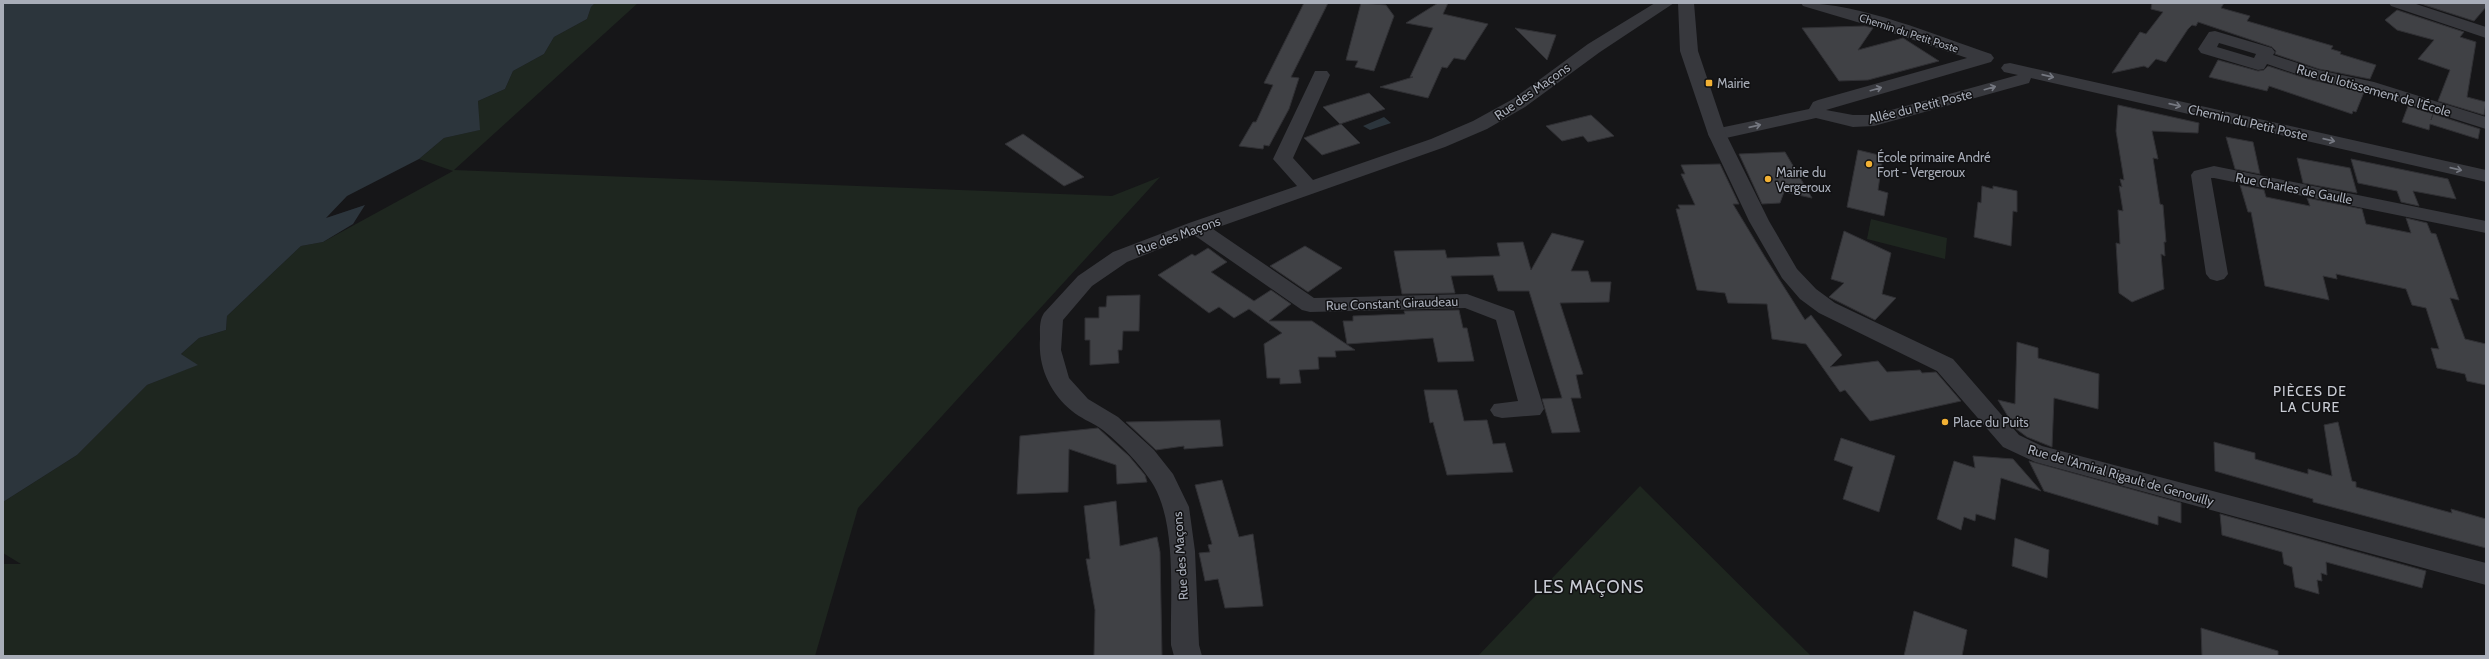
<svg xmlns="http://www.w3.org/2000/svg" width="2489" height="659" font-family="Cabin,sans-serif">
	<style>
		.green { fill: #1e261f }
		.water { fill: #2c353c }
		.building { fill: #404145; stroke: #303034 }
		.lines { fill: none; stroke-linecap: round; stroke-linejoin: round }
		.minor { fill: #37383d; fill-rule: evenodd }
		.tertiary { fill: #37383d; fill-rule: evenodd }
		.oneway { stroke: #757881 }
		.poi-dot { fill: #f2b134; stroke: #111113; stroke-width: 1.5 }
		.labels { text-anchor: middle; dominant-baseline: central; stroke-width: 3; stroke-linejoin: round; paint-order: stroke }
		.far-street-label { font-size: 11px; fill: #a8adb8; stroke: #111113 }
		.poi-label { font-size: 13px; fill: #a8adb8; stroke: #111113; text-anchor: start }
		.street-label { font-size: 13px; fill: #a8adb8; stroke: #111113 }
		.neighbourhood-label { font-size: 14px; letter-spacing: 1px; fill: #c9ccd4; stroke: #111113 }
		.near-neighbourhood-label { font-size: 17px; letter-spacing: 1px; fill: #c9ccd4; stroke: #111113 }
	</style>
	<rect width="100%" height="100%" fill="#161618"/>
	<g class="green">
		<polygon points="595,3 638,3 454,170 1112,196 1160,177 858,508 815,656 3,656 3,564 21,564 3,553 3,502 77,455 147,385 197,365 181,354 199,338 226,330 227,316 301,246 323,242 453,171 419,159 444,138 479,130 478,101 505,89 513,71 544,54 554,37 587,19 591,7"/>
		<polygon points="1871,219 1947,238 1945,259 1867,239"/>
		<polygon points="1640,486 1811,656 1478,656"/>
	</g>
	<g class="water">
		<polygon points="3,3 595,3 591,7 587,19 554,37 544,54 513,71 505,89 478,101 480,130 444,138 419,159 347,196 326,218 365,205 353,224 323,242 301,246 227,316 226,330 199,338 181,354 198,365 147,385 77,455 3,502"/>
		<polygon points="1384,117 1391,123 1370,130 1363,126"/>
	</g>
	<g class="building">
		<polygon points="1304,3 1328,3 1291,77 1299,78 1289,109 1269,146 1264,145 1263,149 1239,146 1253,122 1256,122 1273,85 1264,83"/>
		<polygon points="1361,3 1386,5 1394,16 1374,71 1355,67 1358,61 1346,60"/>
		<polygon points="1438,3 1448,3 1443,14 1488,24 1465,60 1454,58 1447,68 1442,67 1428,98 1380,87 1413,77 1410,77 1433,28 1406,23"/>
		<polygon points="2152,3 2224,3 2221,8 2250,16 2247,21 2333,46 2331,49 2341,52 2340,54 2376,65 2370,79 2319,69 2275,54 2276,51 2272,47 2198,22 2196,26 2192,25 2188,29 2166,62 2156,59 2148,68 2144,66 2112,73 2140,32 2146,34 2163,12 2151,9"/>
		<polygon points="2418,3 2486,3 2486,7 2474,21"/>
		<polygon points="2397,10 2464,32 2460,37 2476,42 2467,97 2486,102 2484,115 2438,101 2450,70 2418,59 2434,40 2397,30 2385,20"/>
		<polygon points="1865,26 1873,28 1858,50 1903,38 1939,61 1868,80 1839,81 1802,28"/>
		<polygon points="1515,28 1556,35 1547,60"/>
		<polygon points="2218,60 2258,71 2264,70 2268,66 2308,79 2364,92 2356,112 2353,111 2352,114 2269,86 2267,91 2209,77"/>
		<polygon points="1369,93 1385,109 1340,124 1323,107"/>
		<polygon points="2118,105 2199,123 2198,133 2152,131 2158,159 2153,158 2160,204 2163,205 2166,242 2164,242 2165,256 2161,254 2164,289 2132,302 2119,293 2116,243 2120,244 2118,210 2123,211 2119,186 2122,187 2120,179 2124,180 2116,131"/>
		<polygon points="2408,106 2433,114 2431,120 2433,114 2480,129 2478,139 2430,124 2429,130 2402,122"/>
		<polygon points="1591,115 1614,136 1588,142 1583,136 1562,141 1546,126"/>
		<polygon points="1341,124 1360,143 1322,155 1304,138"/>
		<polygon points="1023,134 1084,177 1064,186 1005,144"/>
		<polygon points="2226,137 2253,142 2260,174 2235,169"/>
		<polygon points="1858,150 1883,156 1878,190 1888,193 1884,216 1847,207"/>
		<polygon points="1785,152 1812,198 1784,192 1780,203 1762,204 1739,154"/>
		<polygon points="2297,158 2350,168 2357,193 2303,183"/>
		<polygon points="2351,159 2448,179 2456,199 2413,191 2419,206 2401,202 2397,191 2358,183"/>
		<polygon points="1720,164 1739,204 1733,204 1765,257 1805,320 1811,315 1842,355 1830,367 1878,361 1887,372 1920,370 1922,373 1936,372 1961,401 1870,421 1845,390 1840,392 1806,344 1772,339 1767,304 1728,303 1725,293 1697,290 1676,209 1680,209 1678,205 1695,205 1681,174 1685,174 1681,165"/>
		<polygon points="2240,185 2264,190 2266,197 2310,206 2307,198 2362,209 2366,224 2411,233 2406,218 2427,223 2431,233 2436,234 2459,300 2450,298 2465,339 2486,344 2486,385 2467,381 2465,374 2437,368 2431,348 2439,349 2426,308 2412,305 2406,289 2336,274 2337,279 2323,276 2329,300 2265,286 2251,212 2248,212"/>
		<polygon points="1982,186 1993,189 1993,186 2017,191 2017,212 2013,211 2011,246 1974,237 1978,202 1981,203"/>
		<polygon points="1844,231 1891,253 1882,294 1896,298 1875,320 1829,297 1844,283 1831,279"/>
		<polygon points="1552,233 1584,241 1571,271 1588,271 1591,282 1611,282 1609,302 1560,303 1583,374 1576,375 1581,398 1571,398 1580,432 1552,433 1542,399 1562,398 1529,291 1498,291 1493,275 1451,276 1455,293 1402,294 1394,251 1445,250 1447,258 1500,256 1497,243 1523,242 1531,270"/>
		<polygon points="1305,246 1342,268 1308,292 1270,266"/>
		<polygon points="1208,248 1227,262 1211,272 1254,301 1271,290 1291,304 1269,321 1312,321 1355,350 1335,351 1336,357 1318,357 1319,369 1299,370 1301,383 1280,384 1280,378 1267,378 1264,344 1282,333 1249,309 1234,318 1219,307 1209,313 1158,275 1192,254 1195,256"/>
		<polygon points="1140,295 1139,331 1123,331 1122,350 1118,350 1119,363 1090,365 1090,340 1085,340 1085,318 1099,318 1099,307 1106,307 1107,296"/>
		<polygon points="1459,310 1463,328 1467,328 1474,361 1438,362 1433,338 1347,344 1343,321 1353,321 1353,316 1405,314 1404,311"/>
		<polygon points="2017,342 2038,348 2038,358 2099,374 2098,409 2054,398 2052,447 2027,437 2015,428 1998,400 2015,404"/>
		<polygon points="1424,390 1457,390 1464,421 1487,420 1493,444 1505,443 1513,472 1447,475 1433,422 1430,423"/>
		<polygon points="1220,420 1223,446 1184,449 1184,446 1156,450 1126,422"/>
		<polygon points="2338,422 2352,481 2356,482 2356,487 2452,513 2451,509 2486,519 2486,548 2313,502 2313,499 2215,471 2214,442 2255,453 2255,459 2308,474 2308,469 2332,476 2324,425"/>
		<polygon points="1098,428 1129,456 1145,475 1147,482 1117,484 1116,465 1069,449 1068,492 1017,494 1020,436"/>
		<polygon points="1841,438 1895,456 1879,512 1843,499 1853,467 1834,460"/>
		<polygon points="1973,456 2013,459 2041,491 2001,478 1995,520 1976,514 1975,521 1964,517 1961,530 1937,519 1954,461 1975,468"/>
		<polygon points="2029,461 2181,503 2181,523 2158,516 2158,525 2044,491"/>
		<polygon points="1222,480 1239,537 1253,534 1263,606 1225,608 1218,579 1205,581 1199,553 1210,552 1208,545 1212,544 1195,485"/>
		<polygon points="1116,501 1120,546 1157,537 1160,552 1162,656 1094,656 1095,610 1086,559 1090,559 1084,506"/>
		<polygon points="2220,514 2426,571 2422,588 2326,562 2327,575 2321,573 2322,581 2317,580 2319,594 2295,587 2292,567 2284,564 2282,552 2222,535"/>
		<polygon points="2015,538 2049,550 2047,578 2012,566"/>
		<polygon points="1914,611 1967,630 1962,656 1904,656"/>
		<polygon points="2201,628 2278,651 2278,656 2202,656"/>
	</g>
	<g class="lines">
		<g class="minor">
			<path d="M1655,3H1674L1600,52L1525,107L1487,129L1445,147L1213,229L1314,298L1467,294L1514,311L1544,409L1540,415L1502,418L1494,416L1490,410L1494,404L1518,401L1496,320L1465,308L1310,312L1302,310L1194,235L1127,262L1092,286L1063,320L1061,350L1069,378L1088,399L1118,417L1154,450L1173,474L1189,507L1195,551L1199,645L1202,656H1174L1171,645C1170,598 1177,527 1154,486C1143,467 1118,441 1100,428C1091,422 1080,418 1072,411C1050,393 1038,367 1040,339C1040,330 1039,321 1044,313L1078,276L1113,252L1189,223L1297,186L1273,159L1315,71H1327L1330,75L1293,158L1313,180L1431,139L1473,121L1513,99L1588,44Z"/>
			<path d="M1801,3C1861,3 1934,35 1991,54L1994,58L1991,62L1826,110L1853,115H1873L2018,75L2004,72L2001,68L2004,64L2010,63L2486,170V182L2031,78L2029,83L1874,126L1853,127L1816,118L1717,140L1710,138L1708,134L1710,130L1809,109L1813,102L1818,100L1967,58L1884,30L1803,6Z"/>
			<polygon points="2389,3 2413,3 2486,27 2486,38 2391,6"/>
			<path d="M2215,31L2272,48L2275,52L2273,55L2319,70L2374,82L2486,117V129L2363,90L2308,78L2267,64L2264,69L2258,70L2201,53L2198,49L2209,32ZM2219,43L2256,54L2254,58L2217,47Z"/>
			<polygon points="2214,166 2486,221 2486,233 2214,178 2211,178 2228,274 2224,279 2217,281 2210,279 2206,274 2191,175 2194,171"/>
		</g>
		<polygon class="tertiary" points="1678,3 1694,3 1698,51 1726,134 1769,221 1797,269 1816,289 1835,303 1953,359 2019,435 2042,446 2486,563 2486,585 2035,462 2003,447 1937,371 1819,313 1800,299 1782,278 1749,221 1708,134 1680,51"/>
	</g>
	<defs><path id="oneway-shaft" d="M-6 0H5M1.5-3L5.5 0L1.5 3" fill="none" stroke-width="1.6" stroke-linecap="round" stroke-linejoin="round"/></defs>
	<g class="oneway">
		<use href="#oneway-shaft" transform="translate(2048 76) rotate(13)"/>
		<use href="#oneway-shaft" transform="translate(1990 88) rotate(-16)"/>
		<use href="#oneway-shaft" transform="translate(1876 89) rotate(-16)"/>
		<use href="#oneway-shaft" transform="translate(2175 105) rotate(13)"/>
		<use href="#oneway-shaft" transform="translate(1755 126) rotate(-13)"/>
		<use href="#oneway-shaft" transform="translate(2329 140) rotate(13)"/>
		<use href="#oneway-shaft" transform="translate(2456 169) rotate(13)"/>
	</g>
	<g class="poi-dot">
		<rect x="1705" y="79" width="8" height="8" rx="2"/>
		<circle cx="1869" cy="164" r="4"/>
		<circle cx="1768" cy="179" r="4"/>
		<circle cx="1945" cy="422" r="4"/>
	</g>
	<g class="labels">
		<g class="far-street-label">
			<text transform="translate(1909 33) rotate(18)">Chemin du Petit Poste</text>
		</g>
		<g class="poi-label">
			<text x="1717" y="83">Mairie</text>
			<text x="1877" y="157">École primaire André<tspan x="1877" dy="15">Fort - Vergeroux</tspan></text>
			<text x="1776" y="172">Mairie du<tspan x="1776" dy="15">Vergeroux</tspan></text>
			<text x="1953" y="422">Place du Puits</text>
		</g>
		<g class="street-label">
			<text transform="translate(2374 90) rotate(16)">Rue du lotissement de l'École</text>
			<text transform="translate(1532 91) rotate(-35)">Rue des Maçons</text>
			<text transform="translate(1920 106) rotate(-14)">Allée du Petit Poste</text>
			<text transform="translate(2248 122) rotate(13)">Chemin du Petit Poste</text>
			<text transform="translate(2294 188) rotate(11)">Rue Charles de Gaulle</text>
			<text transform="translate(1178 235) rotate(-20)">Rue des Maçons</text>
			<text transform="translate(1392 303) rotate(-2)">Rue Constant Giraudeau</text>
			<text transform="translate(2121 475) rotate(16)">Rue de l'Amiral Rigault de Genouilly</text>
			<text transform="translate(1180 556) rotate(-94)">Rue des Maçons</text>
		</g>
		<g class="neighbourhood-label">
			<text x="2310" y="391">PIÈCES DE<tspan x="2310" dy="16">LA CURE</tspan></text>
		</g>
		<g class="near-neighbourhood-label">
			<text x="1589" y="587">LES MAÇONS</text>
		</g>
	</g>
	<rect width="2489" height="659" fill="none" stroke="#a8adb8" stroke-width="8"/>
</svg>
